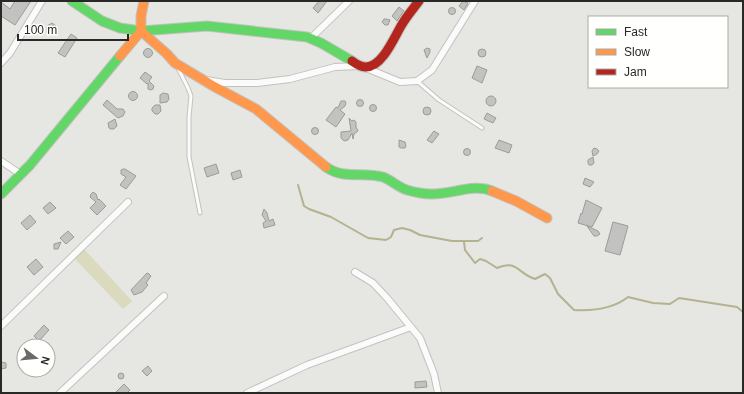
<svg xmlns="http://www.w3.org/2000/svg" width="744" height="394" font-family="Helvetica,sans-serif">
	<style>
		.green { fill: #dbdabe }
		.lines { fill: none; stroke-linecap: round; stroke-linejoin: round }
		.stream { stroke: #b4b28f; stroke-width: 2 }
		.building { fill: #c2c2c0; stroke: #9b9b98 }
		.lane-casing { stroke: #c2c2bf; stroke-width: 5 }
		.street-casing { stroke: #c2c2bf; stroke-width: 8 }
		.fast-casing { stroke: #c2c2bf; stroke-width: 11 }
		.slow-casing { stroke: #c2c2bf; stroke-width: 11 }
		.jam-casing { stroke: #c2c2bf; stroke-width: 11 }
		.lane { stroke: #fbfbfb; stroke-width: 3 }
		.street { stroke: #fbfbfb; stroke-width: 6 }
		.fast { stroke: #63d668; stroke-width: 9 }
		.slow { stroke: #ff974d; stroke-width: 9 }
		.jam { stroke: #b3261e; stroke-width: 9 }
	</style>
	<rect width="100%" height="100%" fill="#e6e6e2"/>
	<polygon class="green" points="84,249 132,301 123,309 74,258"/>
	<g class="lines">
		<g class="stream">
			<polyline points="298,185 304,206 309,209 331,217 368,238 386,240 391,237 394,230 402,228 410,230 420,235 452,241 478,241 482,238"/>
			<path d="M464,242L465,250L475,263L480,259L486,261L497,268C517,259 518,274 535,279L545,274L550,278L558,294L574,310C593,311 613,309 628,297L653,303L670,304L679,298L737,307L743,312"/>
		</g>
	</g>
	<g class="building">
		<polygon points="15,1 31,1 15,25 1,16 1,2 10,9"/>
		<polygon points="319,1 327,1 318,13 313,8"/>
		<polygon points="463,1 468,3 464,10 459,6"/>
		<polygon points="399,7 404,11 397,21 392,16"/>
		<circle cx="452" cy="11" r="3.5"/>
		<polygon points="386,19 390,20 388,25 385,25 382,22 384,19"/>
		<polygon points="52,23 56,26 56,30 53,32 47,33 47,26"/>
		<polygon points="71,34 77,38 65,57 58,53"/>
		<polygon points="427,48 430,49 430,52 427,58 424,50"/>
		<circle cx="148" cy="53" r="4.5"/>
		<circle cx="482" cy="53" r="4"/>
		<polygon points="477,66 487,70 482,83 472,78"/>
		<polygon points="145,72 152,77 149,81 154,86 153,89 151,90 148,89 148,83 147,84 140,78"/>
		<circle cx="133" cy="96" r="4.5"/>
		<polygon points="163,93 168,94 169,99 167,102 160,103 160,95"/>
		<circle cx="491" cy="101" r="5"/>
		<circle cx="360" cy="103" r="3.5"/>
		<polygon points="107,100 117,109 123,109 125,112 123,116 118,118 103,105"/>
		<polygon points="341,101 345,101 346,103 345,106 340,110 345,114 336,127 326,120 336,107 338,108"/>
		<circle cx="373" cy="108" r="3.5"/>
		<polygon points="155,105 160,105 161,111 158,114 155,114 152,111 152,108"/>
		<circle cx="427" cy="111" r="4"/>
		<polygon points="487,113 496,118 493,123 484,119"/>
		<polygon points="349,118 352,121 354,120 356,122 356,127 358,131 354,134 353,139 352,133 348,140 344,141 341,138 341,132 351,131"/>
		<polygon points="115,119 117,126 114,129 111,129 109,128 108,123"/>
		<circle cx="315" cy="131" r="3.5"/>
		<polygon points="434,131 439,134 432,143 427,140"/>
		<polygon points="399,140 405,142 406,146 405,148 401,148 399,147"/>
		<polygon points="499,140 512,145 509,153 495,148"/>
		<polygon points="594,148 597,149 599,151 597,154 593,156 592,151"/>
		<circle cx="467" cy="152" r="3.5"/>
		<polygon points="593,157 594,163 592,165 589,165 588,163 588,160"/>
		<polygon points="216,164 219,173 207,177 204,168"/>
		<polygon points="123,169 125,169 136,176 126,189 120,185 126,177 121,174 121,170"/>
		<polygon points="240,170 242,177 233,180 231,173"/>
		<polygon points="585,178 594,182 590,187 583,184"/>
		<polygon points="93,192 96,194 98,200 99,199 106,206 97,215 90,208 96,202 90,197 91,194"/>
		<polygon points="586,200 602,208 592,227 578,223 581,213 582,214"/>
		<polygon points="50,202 56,208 48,214 43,208"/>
		<polygon points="264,209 267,213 269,221 273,219 275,225 264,228 263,223 266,221 262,215"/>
		<polygon points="30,215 36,222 27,230 21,223"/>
		<polygon points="613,222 628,226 620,255 605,251"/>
		<polygon points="587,226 598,231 600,234 597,236 594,236"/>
		<polygon points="68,231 74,237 66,244 60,238"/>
		<polygon points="61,242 58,249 54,249 54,244"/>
		<polygon points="36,259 43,267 34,275 27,267"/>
		<polygon points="147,273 149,274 151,276 146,283 148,285 142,292 134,295 131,290"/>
		<polygon points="44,325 49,330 39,341 34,336"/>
		<polygon points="1,362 6,363 6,368 1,369"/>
		<polygon points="148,366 152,371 147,376 142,371"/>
		<circle cx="121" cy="376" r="3"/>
		<polygon points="426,381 427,387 415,388 415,382"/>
		<polygon points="124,384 130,390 127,393 115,393"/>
	</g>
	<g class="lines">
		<g class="lane-casing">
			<g id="lane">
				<polyline points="178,68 188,88 191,96 189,117 189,157 200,213"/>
				<polyline points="417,81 439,100 482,128"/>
			</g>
		</g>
		<g class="street-casing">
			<g id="street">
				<polyline points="311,38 349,1"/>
				<polyline points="1,63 10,53 42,1"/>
				<polyline points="366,68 400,82 417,81 432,70 475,1"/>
				<polyline points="206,80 225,83 257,83 290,79 335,67 359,66"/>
				<polyline points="1,161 22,175"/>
				<polyline points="355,272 373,283 387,298 420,338 434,374 438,393"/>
				<polyline points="1,326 128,202"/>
				<polyline points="60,393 164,296"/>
				<polyline points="247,393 307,365 411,327"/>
			</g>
		</g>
		<g class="fast-casing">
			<g id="fast">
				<polyline points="72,1 102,21 120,28 141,31 207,26 307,37 321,43 352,61"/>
				<path d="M326,167C344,180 363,171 383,177C391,180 398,187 407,190C414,192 424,194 431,194C451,195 473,183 492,191"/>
				<polyline points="1,194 30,165 120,56"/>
			</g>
		</g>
		<g class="slow-casing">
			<g id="slow">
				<polyline points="141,31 167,54 175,63 215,87 256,109 326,167"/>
				<polyline points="120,56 141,31 141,16 144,1"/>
				<polyline points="492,191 516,201 547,218"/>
			</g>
		</g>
		<g class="jam-casing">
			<path id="jam" d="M352,61C356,64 360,67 366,67C382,67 394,38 401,26C406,17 413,9 419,1"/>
		</g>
		<use href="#lane" class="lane"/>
		<use href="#street" class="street"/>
		<use href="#fast" class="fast"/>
		<use href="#slow" class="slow"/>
		<use href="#jam" class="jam"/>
	</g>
	<rect width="744" height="394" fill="none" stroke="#282825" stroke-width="4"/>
	<rect x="588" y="16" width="140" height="72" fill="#fffffe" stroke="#a9a9a7"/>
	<rect x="596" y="29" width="20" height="6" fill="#63d668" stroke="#a9a9a7"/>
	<text x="624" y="36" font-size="12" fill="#282825">Fast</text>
	<rect x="596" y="49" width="20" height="6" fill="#ff974d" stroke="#a9a9a7"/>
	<text x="624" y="56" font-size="12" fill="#282825">Slow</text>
	<rect x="596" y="69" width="20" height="6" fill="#b3261e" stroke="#a9a9a7"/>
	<text x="624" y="76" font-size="12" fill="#282825">Jam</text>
	<g transform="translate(36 358) rotate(106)"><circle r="19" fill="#fffffe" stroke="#a9a9a7"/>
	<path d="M0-3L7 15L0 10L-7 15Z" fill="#6a6a67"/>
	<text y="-6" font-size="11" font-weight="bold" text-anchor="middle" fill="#282825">N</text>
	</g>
	<path d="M18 34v6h110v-6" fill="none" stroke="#282825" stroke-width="2"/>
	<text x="24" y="34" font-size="12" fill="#282825" stroke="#fffffe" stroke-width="3" paint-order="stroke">100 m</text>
</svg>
